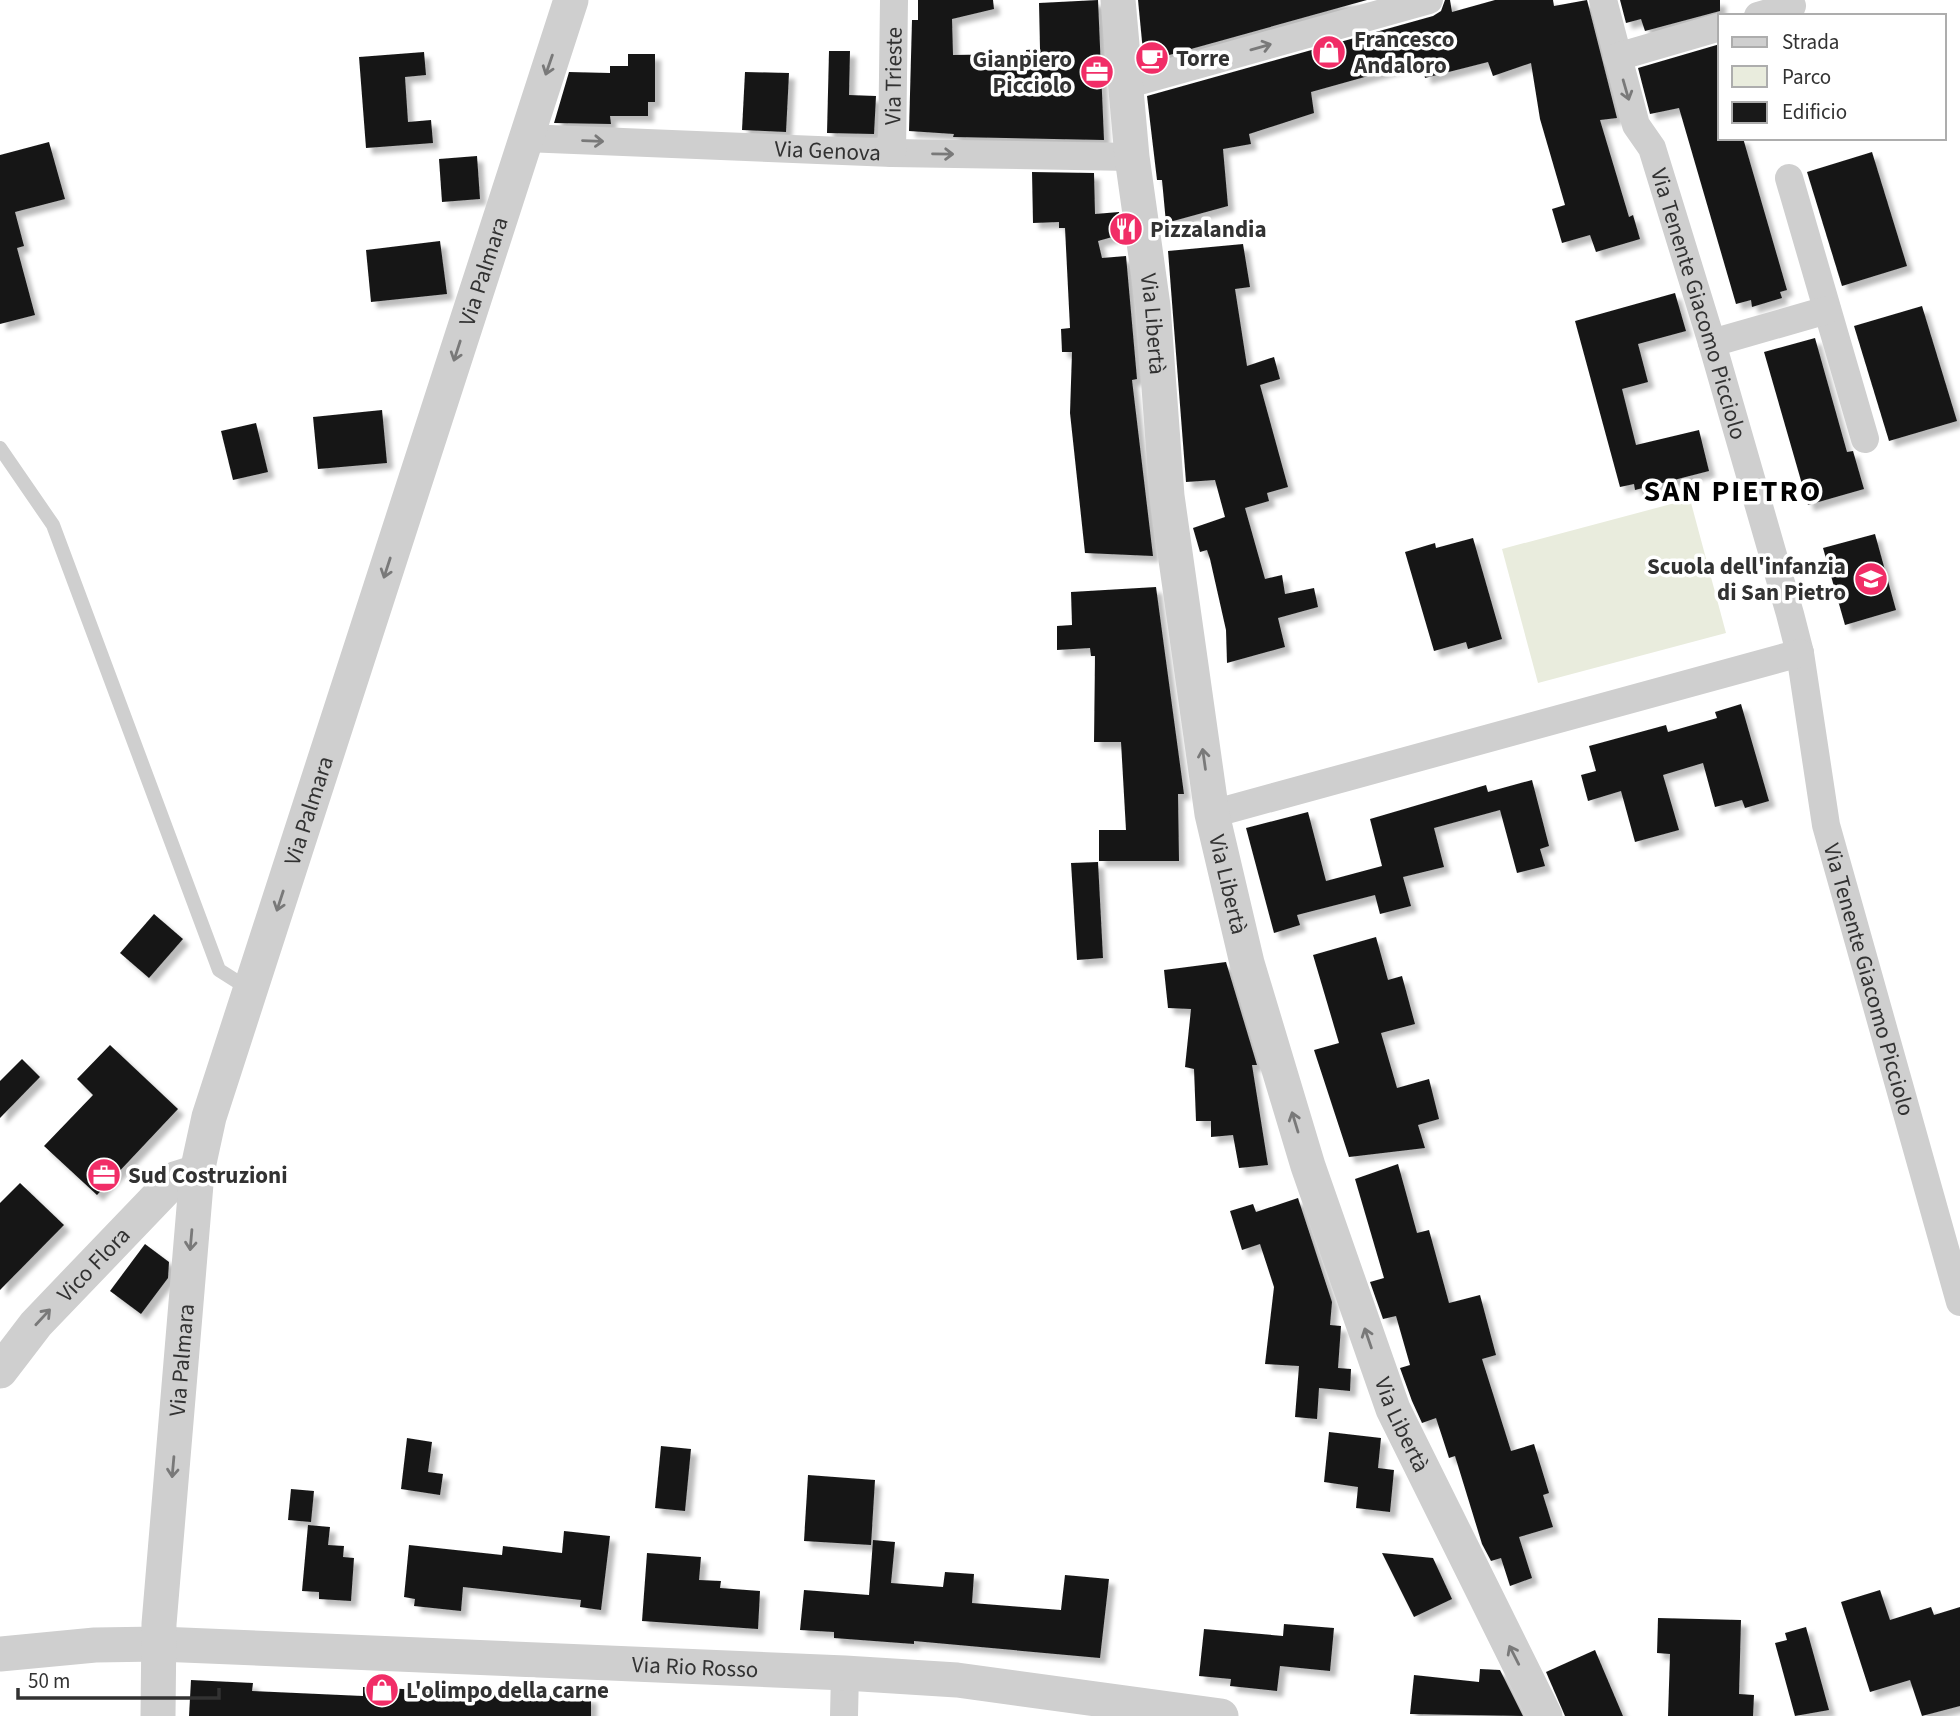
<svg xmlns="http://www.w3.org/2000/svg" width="1960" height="1716" font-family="'Source Sans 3',sans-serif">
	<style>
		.green { fill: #e9ecdd }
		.building { fill: #191919; filter: url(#shadow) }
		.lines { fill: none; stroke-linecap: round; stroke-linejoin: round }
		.service { stroke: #cfcfcf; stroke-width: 14 }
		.minor { stroke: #cfcfcf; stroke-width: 28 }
		.tertiary { stroke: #cfcfcf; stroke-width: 35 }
		.oneway { stroke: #797979 }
		.labels { text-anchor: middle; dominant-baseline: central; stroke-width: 7; stroke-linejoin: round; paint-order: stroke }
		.poi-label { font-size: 23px; font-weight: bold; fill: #323232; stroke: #fff; text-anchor: start }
		.street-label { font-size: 23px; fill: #323232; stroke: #fff }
		.district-label { font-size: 30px; font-weight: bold; letter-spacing: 2px; fill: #000; stroke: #fff }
	</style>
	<defs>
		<filter id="shadow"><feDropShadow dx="6" dy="6" stdDeviation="2" flood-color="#0004"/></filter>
	</defs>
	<rect width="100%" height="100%" fill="#fff"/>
	<polygon class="green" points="1690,499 1726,633 1538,683 1502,549"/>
	<g class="building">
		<polygon points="918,0 993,0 994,9 952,19 953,55 1026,54 1026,50 1040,49 1039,3 1098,0 1104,140 953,137 954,134 909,131 912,20 918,20"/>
		<polygon points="1138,0 1367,0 1144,62"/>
		<polygon points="1445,0 1450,0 1452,12 1495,0 1553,0 1554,6 1587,0 1617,118 1600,120 1629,217 1633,215 1640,239 1596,252 1590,235 1562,243 1552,209 1565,205 1540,119 1531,63 1493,76 1488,62 1425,78 1422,61 1311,92 1314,113 1249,134 1251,144 1223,149 1228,206 1166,223 1162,180 1157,180 1147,96 1433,16 1441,11"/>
		<polygon points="1620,0 1720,0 1720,11 1645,31 1641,19 1626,23"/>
		<polygon points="1720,44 1720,138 1743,138 1787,290 1780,292 1782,298 1752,307 1751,300 1736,304 1679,108 1650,114 1638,68"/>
		<polygon points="829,51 850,51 849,95 876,96 874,134 827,133"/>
		<polygon points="424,52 426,75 405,77 408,122 431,120 433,143 366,148 359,57"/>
		<polygon points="628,54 655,54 655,102 648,102 648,116 610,116 611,124 554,123 569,72 610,73 610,66 628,66"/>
		<polygon points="745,72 789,73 786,132 742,130"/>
		<polygon points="49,142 65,199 15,212 24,246 17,248 35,315 0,324 0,155"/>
		<polygon points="1872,152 1907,266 1842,286 1807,172"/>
		<polygon points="477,156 480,199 442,202 439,159"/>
		<polygon points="1032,172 1094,173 1095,214 1119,212 1123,234 1098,241 1102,258 1126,256 1137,379 1132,380 1153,556 1085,553 1070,413 1072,352 1062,352 1061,329 1070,328 1065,228 1059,228 1059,222 1033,223"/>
		<polygon points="440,241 447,294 371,302 366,250"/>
		<polygon points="1243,244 1250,287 1235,289 1247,366 1274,357 1280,379 1260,385 1288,487 1267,493 1269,501 1245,508 1265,579 1282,575 1285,594 1314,588 1318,607 1278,618 1285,647 1227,663 1226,630 1210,559 1207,550 1200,552 1193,528 1225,517 1215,480 1186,482 1168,251"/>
		<polygon points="1675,293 1686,331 1638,344 1648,382 1622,389 1636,445 1699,430 1709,471 1635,490 1634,484 1620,487 1575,321"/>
		<polygon points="1922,306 1957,421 1889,441 1854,326"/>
		<polygon points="1815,338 1847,452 1853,451 1864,489 1808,505 1764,352"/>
		<polygon points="382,410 387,463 318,469 313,417"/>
		<polygon points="256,423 268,472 233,480 221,431"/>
		<polygon points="1875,534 1896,610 1845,625 1823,548"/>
		<polygon points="1473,538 1502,639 1468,649 1466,642 1434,651 1405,552 1435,543 1436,548"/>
		<polygon points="1156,587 1184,794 1178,794 1179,861 1099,861 1099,830 1126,830 1121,742 1094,742 1095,656 1091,656 1090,648 1057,650 1057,626 1072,625 1071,592"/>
		<polygon points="1741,704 1769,801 1745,808 1742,800 1715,807 1703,763 1663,775 1679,830 1635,842 1621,791 1588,801 1581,775 1596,771 1589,746 1666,725 1668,732 1717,718 1715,712"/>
		<polygon points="1532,780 1549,846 1540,849 1545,866 1517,873 1500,810 1434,828 1444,867 1403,877 1411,906 1380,914 1375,895 1297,915 1300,925 1274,933 1246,828 1308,812 1326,881 1382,866 1370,819 1486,785 1488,792"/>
		<polygon points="1098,862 1103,958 1077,960 1071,863"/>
		<polygon points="154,914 183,939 149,978 120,953"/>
		<polygon points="1376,937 1388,980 1402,976 1415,1024 1381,1033 1397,1088 1429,1079 1439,1119 1418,1125 1425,1148 1349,1157 1314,1050 1339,1043 1313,955"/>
		<polygon points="1226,962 1257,1065 1252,1065 1268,1165 1239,1168 1233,1135 1211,1137 1211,1121 1196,1121 1194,1069 1185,1067 1191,1009 1168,1008 1164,970"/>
		<polygon points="110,1045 178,1109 97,1195 44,1146 93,1095 77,1079"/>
		<polygon points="22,1059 40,1077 0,1118 0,1081"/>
		<polygon points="1398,1164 1417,1233 1429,1230 1449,1303 1480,1295 1496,1355 1482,1359 1511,1451 1534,1444 1549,1493 1543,1495 1553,1527 1519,1537 1532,1578 1510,1586 1501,1558 1491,1561 1482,1544 1455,1456 1449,1458 1436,1418 1422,1423 1412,1401 1400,1368 1410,1365 1396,1316 1383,1319 1370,1282 1384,1278 1355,1179"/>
		<polygon points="20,1183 64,1225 0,1290 0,1203"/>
		<polygon points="1298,1198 1332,1302 1330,1325 1341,1326 1338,1368 1351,1369 1350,1391 1319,1388 1317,1419 1295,1417 1299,1366 1265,1364 1274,1287 1260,1244 1242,1250 1230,1211 1253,1204 1256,1212"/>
		<polygon points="145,1244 169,1262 168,1278 141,1314 110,1291"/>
		<polygon points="1329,1432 1381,1438 1378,1468 1394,1470 1390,1512 1356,1508 1358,1487 1324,1482"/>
		<polygon points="407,1438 432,1442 428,1472 443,1474 440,1495 401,1489"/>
		<polygon points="661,1446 691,1449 685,1511 655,1508"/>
		<polygon points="808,1475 875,1480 871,1545 804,1541"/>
		<polygon points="291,1489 314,1491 311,1522 288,1520"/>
		<polygon points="308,1525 330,1527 328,1545 344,1546 343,1557 354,1558 351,1601 319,1599 319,1592 302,1591"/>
		<polygon points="564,1531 610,1536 601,1610 580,1607 581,1600 463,1587 461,1611 414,1606 415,1599 404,1597 409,1545 502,1555 503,1546 562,1553"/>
		<polygon points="873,1540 895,1542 891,1583 943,1587 945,1572 974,1574 972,1603 1061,1610 1065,1575 1109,1579 1100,1658 914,1641 914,1644 834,1638 834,1632 800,1630 804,1590 869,1595"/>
		<polygon points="647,1553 701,1557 699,1580 721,1581 720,1588 760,1591 758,1629 642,1621"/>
		<polygon points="1382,1553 1433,1558 1452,1599 1414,1617"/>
		<polygon points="1880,1590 1890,1620 1931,1607 1934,1615 1960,1607 1960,1706 1922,1716 1910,1680 1870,1692 1841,1602"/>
		<polygon points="1658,1618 1741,1620 1739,1694 1754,1695 1753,1716 1668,1716 1670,1654 1657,1653"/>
		<polygon points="1284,1624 1334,1628 1330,1671 1280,1666 1277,1691 1230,1686 1231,1679 1199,1676 1204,1629 1283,1636"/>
		<polygon points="1806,1627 1829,1710 1795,1716 1775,1643 1787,1640 1785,1633"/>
		<polygon points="1595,1650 1623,1716 1565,1716 1546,1672"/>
		<polygon points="1480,1669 1500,1670 1523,1716 1410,1714 1414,1675 1479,1682"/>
		<polygon points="191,1680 253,1683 252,1691 363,1696 363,1687 442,1691 442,1685 481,1686 480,1693 591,1697 591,1716 189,1716"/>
	</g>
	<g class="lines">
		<polyline class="service" points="0,448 53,525 219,970 249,989"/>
		<g class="minor">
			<path id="s1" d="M1603,0L1636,125L1652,148L1712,343L1790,614L1800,653L1826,825L1960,1302"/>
			<polyline points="1758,16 1792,6"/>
			<polyline points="1617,57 1720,27"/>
			<polyline points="1125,85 1429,0"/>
			<path id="s2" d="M525,138L892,153L1132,157"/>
			<path id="s3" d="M892,153L894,0"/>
			<polyline points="1789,178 1865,439"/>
			<polyline points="1712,343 1827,310"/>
			<polyline points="1212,814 1800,653"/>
			<polyline points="844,1716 845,1673"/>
		</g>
		<g class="tertiary">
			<path id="s4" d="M1118,0L1132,157L1153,306L1167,496L1212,814L1247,963L1308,1166L1393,1409L1545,1716"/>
			<path id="s5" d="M0,1371L36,1324L175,1179L197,1172"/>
			<path id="s6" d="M0,1654L95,1645L159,1644L845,1673L957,1680L1221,1716"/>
			<path id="s7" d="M158,1716L159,1624L197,1172L209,1117L571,0"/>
		</g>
	</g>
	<defs><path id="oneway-shaft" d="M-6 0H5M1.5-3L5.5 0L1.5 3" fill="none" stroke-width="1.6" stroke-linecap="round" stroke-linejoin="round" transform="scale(1.75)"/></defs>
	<g class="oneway">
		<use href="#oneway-shaft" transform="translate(1261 47) rotate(-16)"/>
		<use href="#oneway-shaft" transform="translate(549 65) rotate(109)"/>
		<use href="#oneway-shaft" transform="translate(1626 90) rotate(74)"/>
		<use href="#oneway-shaft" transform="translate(593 141) rotate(2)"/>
		<use href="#oneway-shaft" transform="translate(943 154) rotate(1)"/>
		<use href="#oneway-shaft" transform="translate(457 351) rotate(108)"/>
		<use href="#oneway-shaft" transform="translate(387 568) rotate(108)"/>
		<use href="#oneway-shaft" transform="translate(1204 759) rotate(-98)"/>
		<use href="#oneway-shaft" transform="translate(280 901) rotate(108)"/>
		<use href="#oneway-shaft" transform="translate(1295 1122) rotate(-107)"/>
		<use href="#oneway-shaft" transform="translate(191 1240) rotate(95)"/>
		<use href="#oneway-shaft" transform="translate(43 1317) rotate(-47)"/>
		<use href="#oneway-shaft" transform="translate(1368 1338) rotate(-109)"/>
		<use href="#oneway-shaft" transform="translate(173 1467) rotate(95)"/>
		<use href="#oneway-shaft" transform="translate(1514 1655) rotate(-117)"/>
	</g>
	<defs>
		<g id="shop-disc" transform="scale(1.75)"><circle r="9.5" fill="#f12d67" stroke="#fff"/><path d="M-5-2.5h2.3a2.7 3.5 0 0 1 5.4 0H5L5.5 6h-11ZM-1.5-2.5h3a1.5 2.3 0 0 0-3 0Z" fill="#fff"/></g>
		<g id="cafe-disc" transform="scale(1.75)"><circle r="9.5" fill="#f12d67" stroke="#fff"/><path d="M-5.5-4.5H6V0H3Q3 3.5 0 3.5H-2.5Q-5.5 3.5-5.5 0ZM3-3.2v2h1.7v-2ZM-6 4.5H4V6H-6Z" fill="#fff"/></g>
		<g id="office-disc" transform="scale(1.75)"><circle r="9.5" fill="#f12d67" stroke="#fff"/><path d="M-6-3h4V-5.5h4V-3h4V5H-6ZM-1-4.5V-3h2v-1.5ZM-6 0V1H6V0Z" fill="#fff"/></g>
		<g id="restaurant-disc" transform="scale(1.75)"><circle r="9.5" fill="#f12d67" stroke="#fff"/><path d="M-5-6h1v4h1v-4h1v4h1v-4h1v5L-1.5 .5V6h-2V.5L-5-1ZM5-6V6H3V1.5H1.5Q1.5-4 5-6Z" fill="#fff"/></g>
		<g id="school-disc" transform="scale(1.75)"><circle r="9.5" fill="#f12d67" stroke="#fff"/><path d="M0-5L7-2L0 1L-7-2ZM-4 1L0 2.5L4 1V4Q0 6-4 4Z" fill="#fff"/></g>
	</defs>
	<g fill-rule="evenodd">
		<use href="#shop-disc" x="1329" y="52"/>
		<use href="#cafe-disc" x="1152" y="58"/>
		<use href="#office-disc" x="1097" y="72"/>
		<use href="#restaurant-disc" x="1126" y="229"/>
		<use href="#school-disc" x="1871" y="579"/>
		<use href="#office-disc" x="104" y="1175"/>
		<use href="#shop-disc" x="382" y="1690"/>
	</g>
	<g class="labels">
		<g class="poi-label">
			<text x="1354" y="39">Francesco<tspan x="1354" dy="26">Andaloro</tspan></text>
			<text x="1176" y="58">Torre</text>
			<text x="1072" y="59" text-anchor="end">Gianpiero<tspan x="1072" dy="26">Picciolo</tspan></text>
			<text x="1150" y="229">Pizzalandia</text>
			<text x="1846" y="566" text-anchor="end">Scuola dell'infanzia<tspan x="1846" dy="26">di San Pietro</tspan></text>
			<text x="128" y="1175">Sud Costruzioni</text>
			<text x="406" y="1690">L'olimpo della carne</text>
		</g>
		<g class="street-label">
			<text stroke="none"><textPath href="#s3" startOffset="77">Via Trieste</textPath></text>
			<text stroke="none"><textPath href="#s2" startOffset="303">Via Genova</textPath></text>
			<text stroke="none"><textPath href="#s7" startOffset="1491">Via Palmara</textPath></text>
			<text stroke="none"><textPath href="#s1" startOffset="320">Via Tenente Giacomo Picciolo</textPath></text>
			<text stroke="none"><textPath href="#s4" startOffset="326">Via Libertà</textPath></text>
			<text stroke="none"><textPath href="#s7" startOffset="924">Via Palmara</textPath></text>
			<text stroke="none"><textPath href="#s4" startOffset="892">Via Libertà</textPath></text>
			<text stroke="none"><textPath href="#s1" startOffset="1018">Via Tenente Giacomo Picciolo</textPath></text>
			<text stroke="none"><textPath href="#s5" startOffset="142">Vico Flora</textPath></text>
			<text stroke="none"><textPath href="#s7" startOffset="357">Via Palmara</textPath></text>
			<text stroke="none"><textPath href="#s4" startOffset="1460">Via Libertà</textPath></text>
			<text stroke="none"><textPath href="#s6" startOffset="696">Via Rio Rosso</textPath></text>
		</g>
		<g class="district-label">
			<text x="1733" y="491">SAN PIETRO</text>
		</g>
	</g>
	<rect x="1718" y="14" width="228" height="126" fill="#ffffff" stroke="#adadad" stroke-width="2"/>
	<rect x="1732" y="37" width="35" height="10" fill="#cfcfcf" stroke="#adadad" stroke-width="2"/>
	<text x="1782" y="49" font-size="21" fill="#323232">Strada</text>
	<rect x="1732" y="66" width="35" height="21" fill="#e9ecdd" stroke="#adadad" stroke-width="2"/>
	<text x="1782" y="84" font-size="21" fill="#323232">Parco</text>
	<rect x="1732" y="102" width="35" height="21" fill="#191919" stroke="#adadad" stroke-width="2"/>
	<text x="1782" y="119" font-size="21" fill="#323232">Edificio</text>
	<path d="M18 1688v10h201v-10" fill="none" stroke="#323232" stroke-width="3.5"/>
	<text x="28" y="1688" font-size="21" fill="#323232" stroke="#ffffff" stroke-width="5" paint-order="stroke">50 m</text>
</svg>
